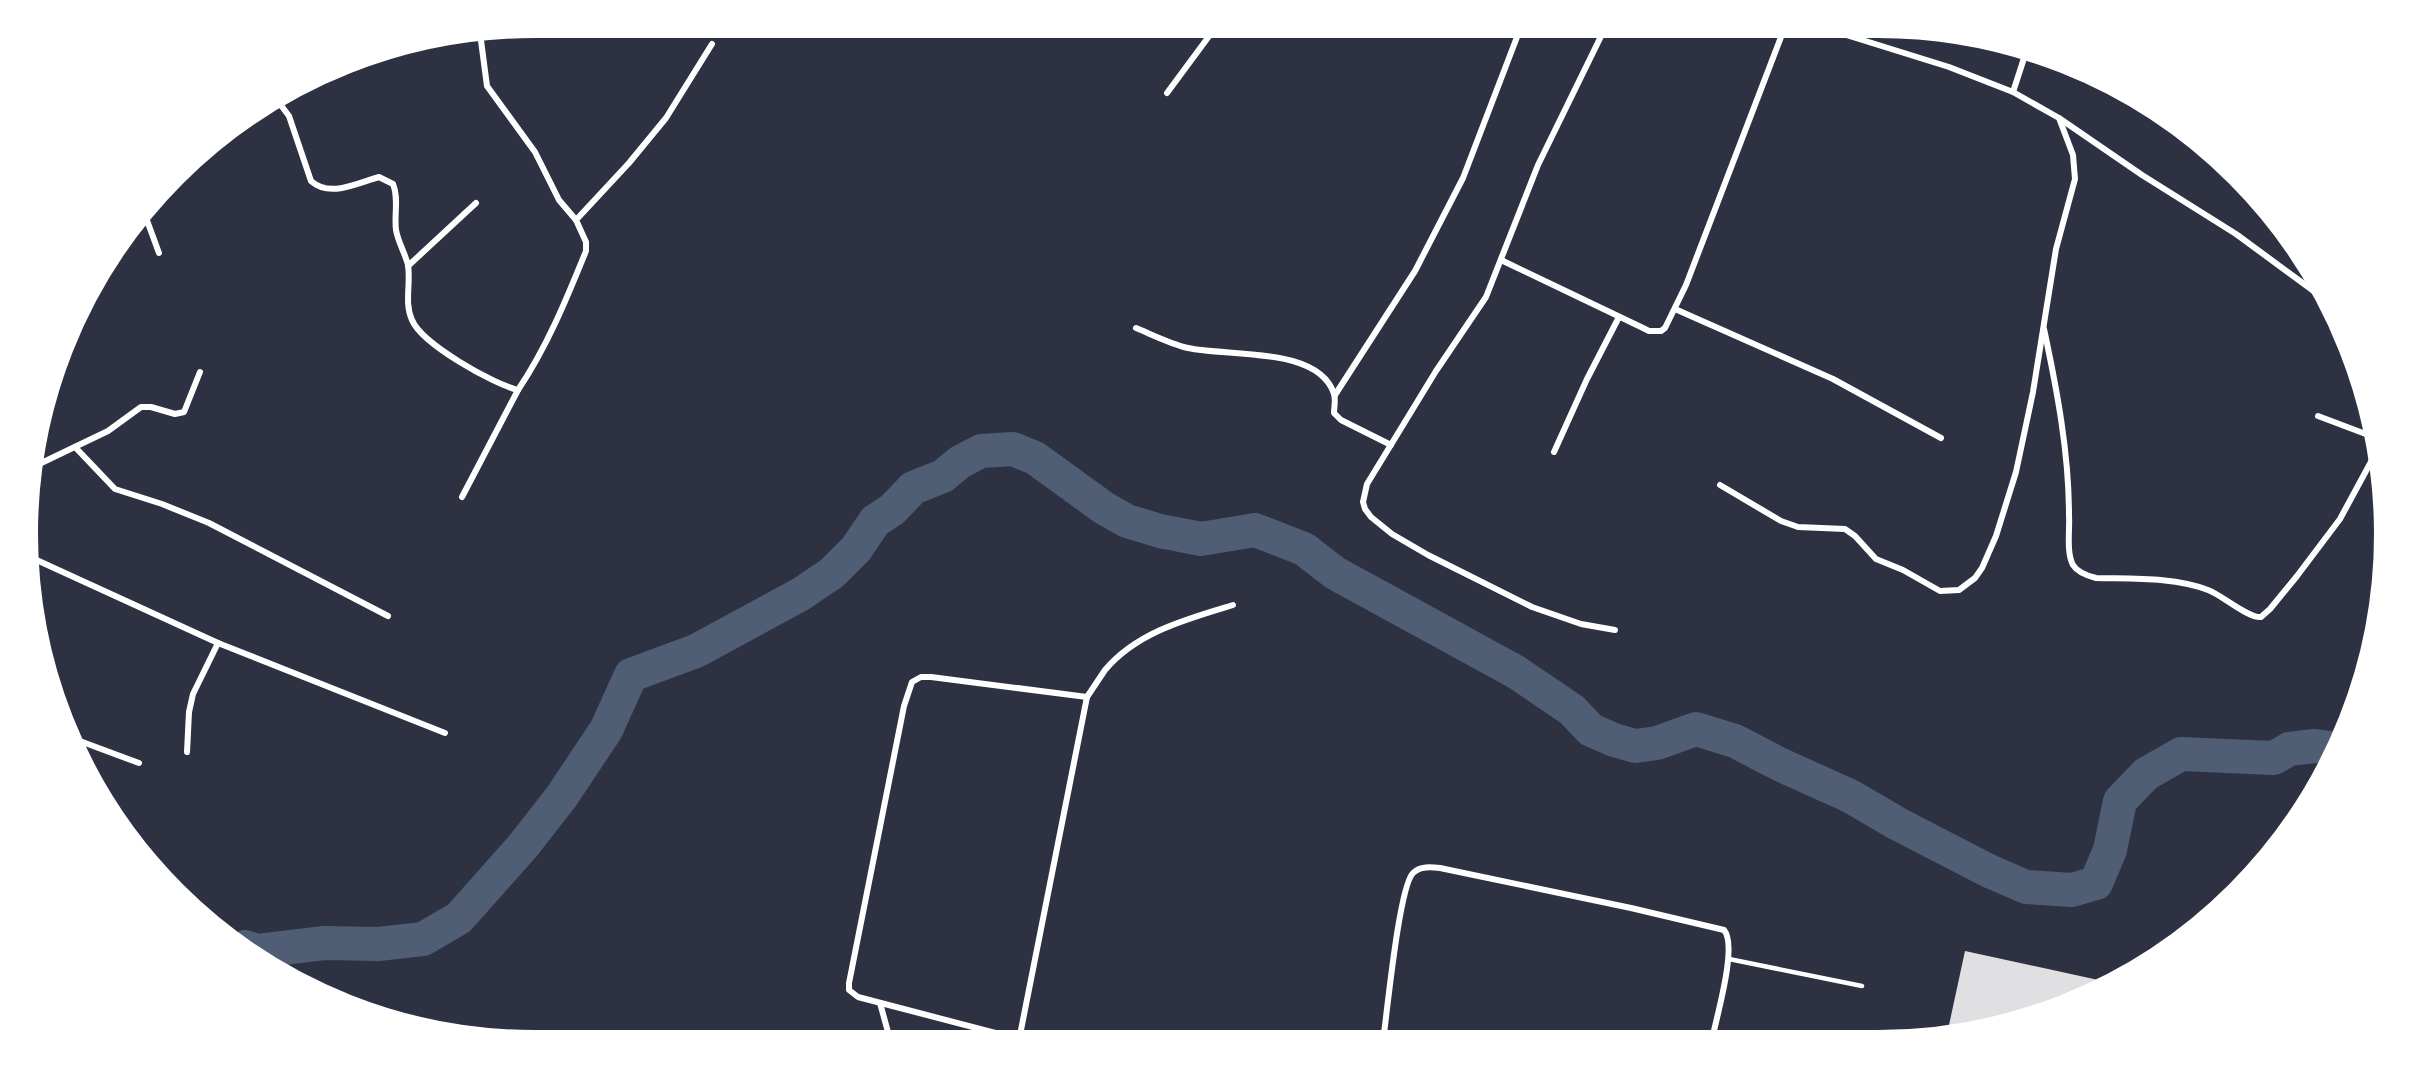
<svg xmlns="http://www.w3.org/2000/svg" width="2412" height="1068" font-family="Bitter,serif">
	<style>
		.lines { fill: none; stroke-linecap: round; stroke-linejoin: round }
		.river { stroke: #4f5d75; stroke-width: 34 }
		.building { fill: #e0e0e3 }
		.service { stroke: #fff; stroke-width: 4.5 }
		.minor { stroke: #fff; stroke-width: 6 }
		.rim { fill: none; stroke: #fff; stroke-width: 8 }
	</style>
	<rect width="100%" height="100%" fill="#2d3142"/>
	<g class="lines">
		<polyline class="river" points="245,947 258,951 324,943 378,944 423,939 459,918 523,846 562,796 606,730 631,675 696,651 801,594 832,573 856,549 875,521 893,509 913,488 943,476 960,462 981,451 1013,449 1035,458 1104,508 1127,521 1160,531 1201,539 1255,530 1304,549 1335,573 1516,672 1572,710 1591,730 1614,740 1635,746 1657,743 1696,729 1735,741 1779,764 1850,796 1898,824 1989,871 2026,887 2072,890 2096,883 2110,850 2120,801 2146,774 2181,754 2274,758 2289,749 2315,746 2338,749"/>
	</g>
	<polygon class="building" points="1965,951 2112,983 2073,1005 1946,1039"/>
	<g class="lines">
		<polyline class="service" points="1729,959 1862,986"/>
		<g class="minor">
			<polyline points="1607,24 1538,165 1486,297 1436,371 1378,466 1367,484 1363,502 1365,509 1371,517 1392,534 1428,555 1532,607 1581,624 1615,630"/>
			<polyline points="1811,24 1949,67 2013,92 2059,118 2142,175 2236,234 2330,303"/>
			<polyline points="480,33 487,86 535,152 559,200 576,220"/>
			<polyline points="2013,92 2027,49"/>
			<polyline points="1167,93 1218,24"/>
			<path d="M274,96L289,116L311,181C330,198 357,183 379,177L393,184C399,198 394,214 396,230C398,242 405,253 408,265C411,283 404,303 412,320C422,344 493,384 518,390C547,347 567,298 586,251V242L576,220L629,163L666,118L712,44"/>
			<polyline points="145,215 159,253"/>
			<polyline points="1501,260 1641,327 1649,331 1661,331 1665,328 1686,285 1786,24"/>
			<polyline points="408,266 476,203"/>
			<polyline points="1675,309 1833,379 1941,438"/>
			<path d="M1136,328C1153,335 1171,344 1188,348C1228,357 1319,346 1334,394C1336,400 1334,407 1334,413L1341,420L1391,445"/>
			<path d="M2044,329C2057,390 2069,453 2069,515C2070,529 2066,552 2073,565C2078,573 2088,576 2096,578C2132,579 2174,577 2208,590C2222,595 2249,619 2261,617L2270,609L2297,576L2340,519L2379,447"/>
			<polyline points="1335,395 1415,271 1463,178 1522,24"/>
			<polyline points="2318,416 2379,439"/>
			<polyline points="75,447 115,489 162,504 209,523 388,616"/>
			<polyline points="1554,452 1587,379 1619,317"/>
			<polyline points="33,467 108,431 141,407 151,407 175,414 184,412 200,372"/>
			<polyline points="1720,485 1781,521 1798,527 1845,529 1855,536 1876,559 1903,570 1940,591 1959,590 1975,578 1982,568 1996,536 2016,472 2033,392 2056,249 2075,179 2073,155 2059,118"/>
			<polyline points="462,497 518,390"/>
			<polyline points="30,557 218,643 445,733"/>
			<polyline points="69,737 139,763"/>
			<polyline points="187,752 189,712 193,694 218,643"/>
			<polyline points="880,1003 891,1043"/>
			<path d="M1019,1040L1087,697C1093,688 1099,679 1105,670C1137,632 1187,619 1233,605"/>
			<path d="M1383,1041C1387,1014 1399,887 1413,873C1420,866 1431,867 1440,868L1631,908L1724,930C1738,946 1716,1018 1712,1040"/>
			<polyline points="1030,1042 858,997 849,990 849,983 904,706 912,682 921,677 931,677 1087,697"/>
		</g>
	</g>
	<path d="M0 0H2412V1068H0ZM534 34H1878A500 500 0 0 1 2378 534V534A500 500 0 0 1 1878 1034H534A500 500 0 0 1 34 534V534A500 500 0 0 1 534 34Z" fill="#fff" fill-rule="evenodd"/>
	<path class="rim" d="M534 34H1878A500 500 0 0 1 2378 534V534A500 500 0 0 1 1878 1034H534A500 500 0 0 1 34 534V534A500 500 0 0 1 534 34Z"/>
</svg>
